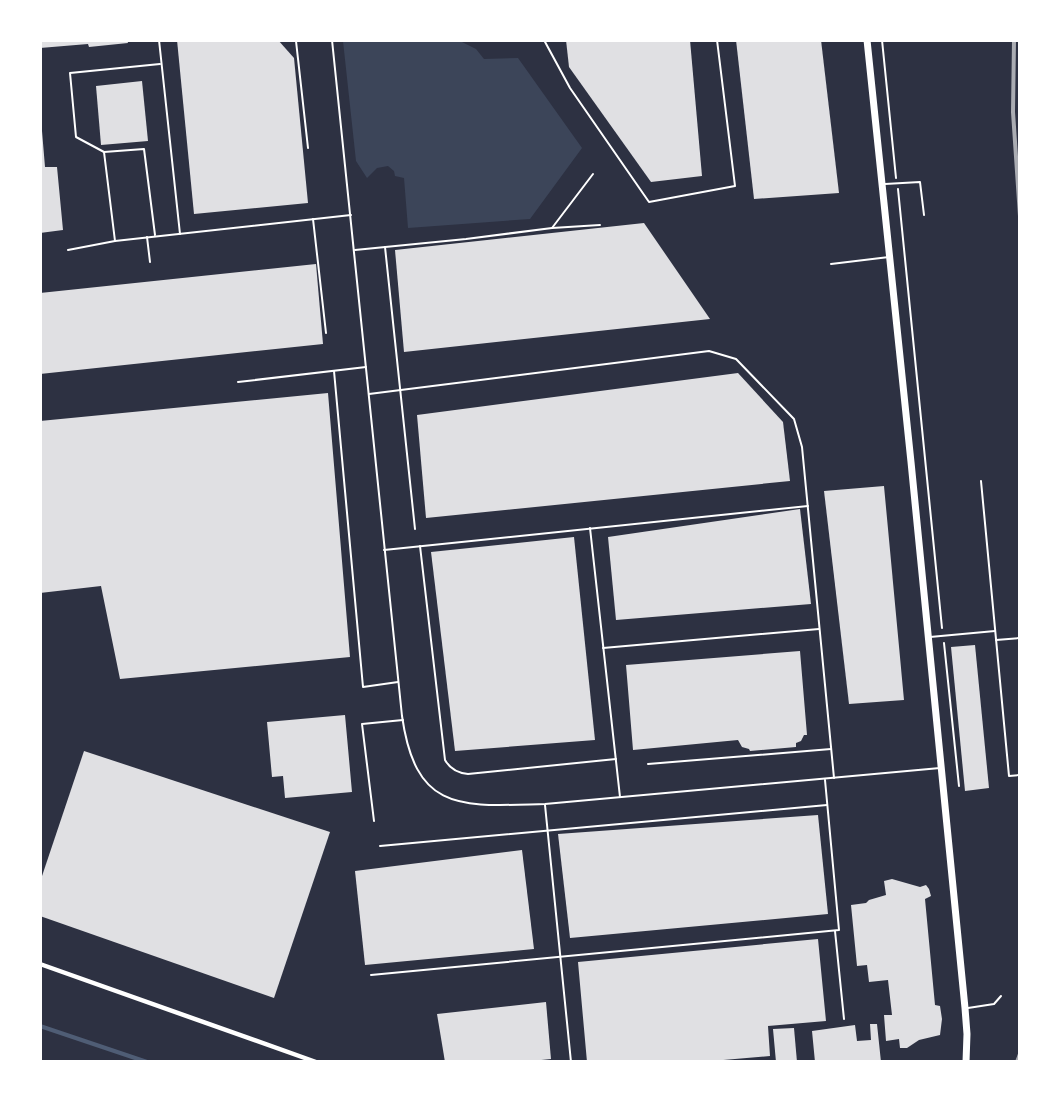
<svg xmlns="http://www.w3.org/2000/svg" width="1060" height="1102" font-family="'Source Sans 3',sans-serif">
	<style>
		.green { fill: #3c4559 }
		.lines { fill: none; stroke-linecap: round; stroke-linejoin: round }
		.stream { stroke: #4f5d75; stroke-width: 4 }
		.building { fill: #e0e0e3 }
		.path { stroke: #fff; stroke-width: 2 }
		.service { stroke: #fff; stroke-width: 2 }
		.minor { stroke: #fff; stroke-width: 4.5 }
		.secondary { stroke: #fff; stroke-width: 7 }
		.rail { stroke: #abadb3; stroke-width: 4 }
	</style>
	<rect width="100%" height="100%" fill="#2d3142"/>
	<polygon class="green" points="343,41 460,41 476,49 484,59 518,58 582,148 530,219 408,228 404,178 395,176 394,171 388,166 377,168 367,178 356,161"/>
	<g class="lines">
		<polyline class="stream" points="40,1026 147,1062"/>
	</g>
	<g class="building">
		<polygon points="40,40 127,40 128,43 89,47 88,44 40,48"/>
		<polygon points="177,40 278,40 294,58 308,203 194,214"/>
		<polygon points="566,40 690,40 702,176 651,182 569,67"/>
		<polygon points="736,40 821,40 839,193 754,199"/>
		<polygon points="142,81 148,141 101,145 96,86"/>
		<polygon points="40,131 42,131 45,167 57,167 63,230 40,233"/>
		<polygon points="644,223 710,319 404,352 395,250"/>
		<polygon points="316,264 323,344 40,374 40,293"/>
		<polygon points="738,373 783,422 790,481 426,518 417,415"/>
		<polygon points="328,393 350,657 120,679 101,586 40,593 40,421"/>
		<polygon points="884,486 904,700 849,704 824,491"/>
		<polygon points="800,509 811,604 616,620 608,537"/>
		<polygon points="574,537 595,740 455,751 431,552"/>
		<polygon points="975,645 989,788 965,791 951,647"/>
		<polygon points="800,651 807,735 804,735 801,741 796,743 796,747 750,751 749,749 742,747 738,740 633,750 626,665"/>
		<polygon points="345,715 352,792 285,798 283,776 272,777 267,722"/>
		<polygon points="84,751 330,832 274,998 40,916 40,882"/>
		<polygon points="818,815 828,914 570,938 558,834"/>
		<polygon points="522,850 534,949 365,965 355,871"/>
		<polygon points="892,879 920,887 926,885 929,889 931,896 925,899 935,1005 940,1006 942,1019 940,1035 919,1040 907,1048 900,1048 899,1039 886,1041 884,1015 892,1015 888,980 869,982 867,965 857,966 851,905 866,903 869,900 886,895 884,881"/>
		<polygon points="818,939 826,1021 768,1026 770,1056 700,1062 587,1062 578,962"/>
		<polygon points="546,1002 551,1059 522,1062 445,1062 437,1014"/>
		<polygon points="870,1024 877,1024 881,1062 815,1062 812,1031 855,1025 857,1041 871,1040"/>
		<polygon points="794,1028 797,1062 776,1062 773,1029"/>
	</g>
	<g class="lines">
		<g class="path">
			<polyline points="882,40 896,178"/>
			<polyline points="898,189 942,628"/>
			<polyline points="944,643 959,786"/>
		</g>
		<g class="service">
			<polyline points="159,40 180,234"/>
			<path d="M332,40L402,716C416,814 462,806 545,804L940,768"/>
			<polyline points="544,40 570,88 649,202 735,186 717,40"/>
			<polyline points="296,41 308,148"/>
			<polyline points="104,152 76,137 70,73 160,64"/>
			<polyline points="885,184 920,182 924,215"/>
			<polyline points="313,219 326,333"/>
			<polyline points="552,228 593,174"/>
			<polyline points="147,237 150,262"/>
			<polyline points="115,241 104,152 144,149 155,235"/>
			<polyline points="385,247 415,529"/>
			<polyline points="68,250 115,241 351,215"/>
			<polyline points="355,250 466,239 552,228 600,225"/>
			<polyline points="831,264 889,257"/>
			<polyline points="334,371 363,687 398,682"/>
			<polyline points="238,382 366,367"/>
			<polyline points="369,394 709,351 736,359 794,419 802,447 834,778"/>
			<polyline points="981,481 1009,776 1020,775"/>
			<polyline points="590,528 620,797"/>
			<path d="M420,546L445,760C450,769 458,773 468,774L616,759"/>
			<polyline points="384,550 808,506"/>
			<polyline points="930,637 995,631"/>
			<polyline points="996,640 1020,638"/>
			<polyline points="603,648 819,629"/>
			<polyline points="648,764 831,749"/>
			<polyline points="545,805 571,1062"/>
			<polyline points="374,821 362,724 403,720"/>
			<polyline points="380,846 827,805"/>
			<polyline points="835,931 844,1019"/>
			<polyline points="371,975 839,930 825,780"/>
			<polyline points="968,1008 994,1004 1001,996"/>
		</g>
		<polyline class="minor" points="40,964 316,1062"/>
		<polyline class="secondary" points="867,40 911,462 965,1008 967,1034 966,1062"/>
		<g class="rail">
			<polyline points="1014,40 1013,112 1020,216"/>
			<polyline points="1017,1062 1020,1054"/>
		</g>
	</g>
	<rect width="1060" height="1102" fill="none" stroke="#ffffff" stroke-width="84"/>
</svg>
